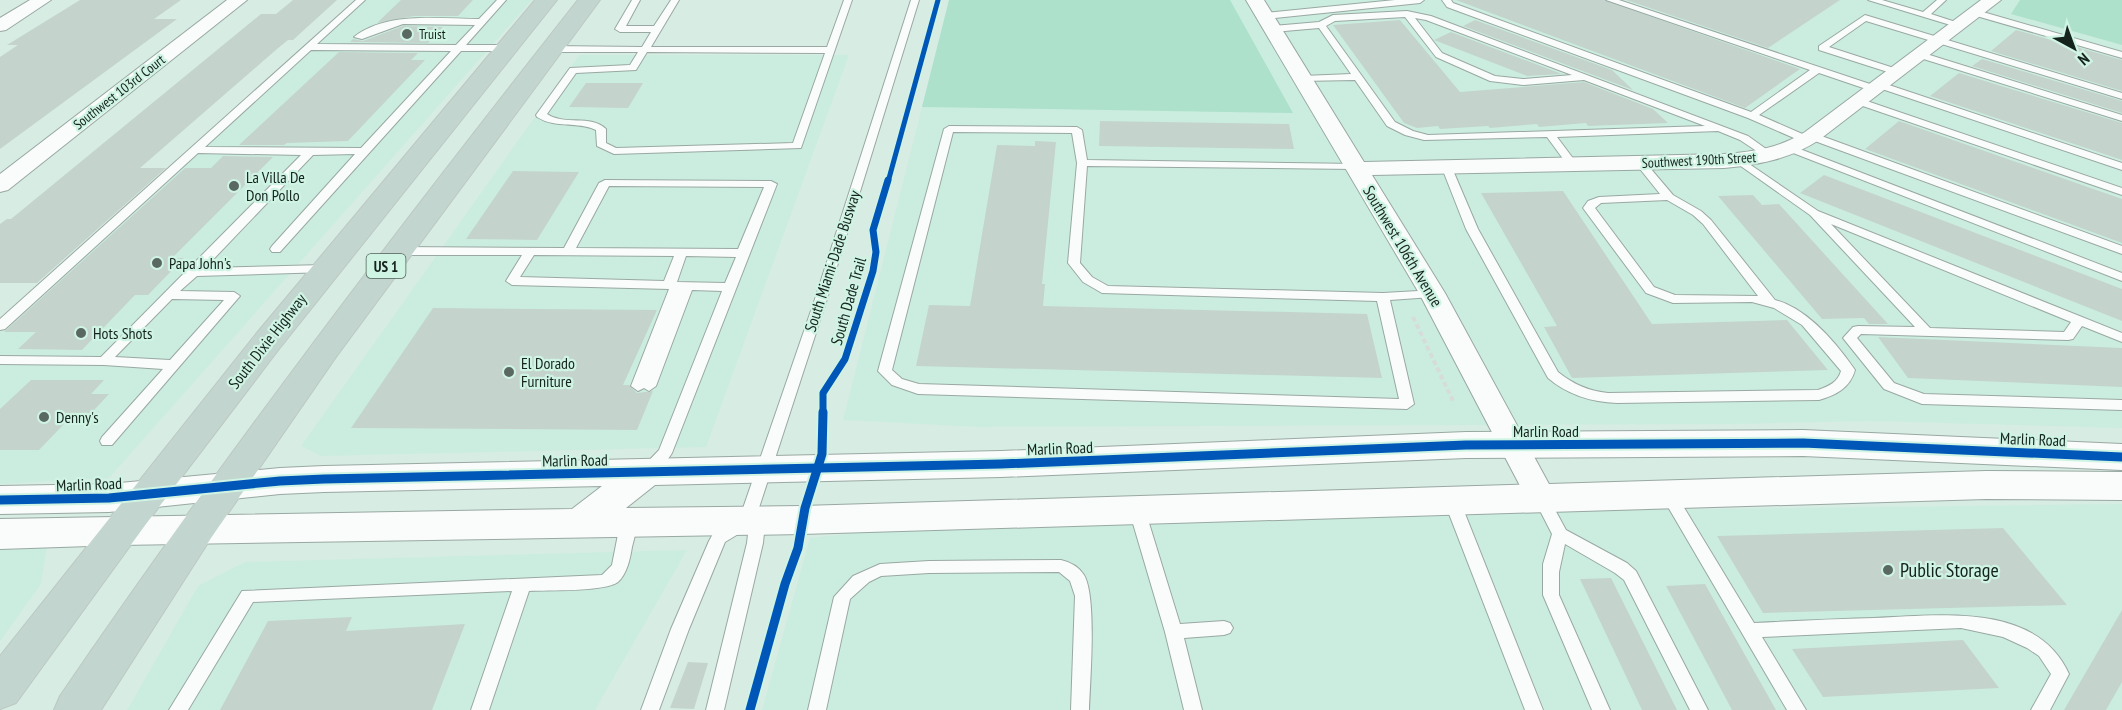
<svg xmlns="http://www.w3.org/2000/svg" width="2122" height="710" font-family="'PT Sans Narrow',sans-serif">
	<style>
		.built { fill: #cbeddf }
		.green { fill: #ade1cc }
		.building { fill: #c4d4cd }
		.lines { fill: none; stroke-linecap: round; stroke-linejoin: round }
		.lane-casing { stroke: #99a8a2; stroke-width: 2 }
		.street-casing { stroke: #99a8a2; stroke-width: 2 }
		.secondary-casing { stroke: #99a8a2; stroke-width: 2 }
		.highway-casing { stroke: #bdc8c3; stroke-width: 2 }
		.path { stroke: #d6dcda; stroke-width: 4; stroke-dasharray: 5 3; stroke-linecap: butt }
		.lane { fill: #f9fcfb; fill-rule: evenodd }
		.street { fill: #f9fcfb; fill-rule: evenodd }
		.secondary { fill: #f9fcfb; fill-rule: evenodd }
		.highway { fill: #c3d5cf; fill-rule: evenodd }
		.cycleway-far2-casing { stroke: #cff4e4; stroke-width: 8 }
		.cycleway-far1-casing { stroke: #cff4e4; stroke-width: 10 }
		.cycleway-casing { stroke: #cff4e4; stroke-width: 13 }
		.cycleway-far2 { stroke: #0057b8; stroke-width: 5 }
		.cycleway-far1 { stroke: #0057b8; stroke-width: 7 }
		.cycleway { stroke: #0057b8; stroke-width: 9 }
		.poi-dot { fill: #596962; stroke: #cff4e4; stroke-width: 2 }
		.labels { text-anchor: middle; dominant-baseline: central; stroke-width: 4.5; stroke-linejoin: round; paint-order: stroke }
		.far-poi-label { font-size: 14px; fill: #15231d; stroke: #cff4e4; text-anchor: start }
		.far-street-label { font-size: 14px; fill: #15231d; stroke: #cff4e4 }
		.shield { fill: #cff4e4; stroke: #4d6259; stroke-width: 1.5 }
		.shield-label { font-size: 15px; font-weight: bold; fill: #15231d }
		.poi-label { font-size: 16px; fill: #15231d; stroke: #cff4e4; text-anchor: start }
		.street-label { font-size: 16px; fill: #15231d; stroke: #cff4e4 }
		.near-poi-label { font-size: 20px; fill: #15231d; stroke: #cff4e4; text-anchor: start }
	</style>
	<rect width="100%" height="100%" fill="#d7ece3"/>
	<g class="built">
		<polygon points="364,0 532,0 109,478 0,484 0,332"/>
		<polygon points="949,0 2020,0 2012,14 2122,45 2122,428 1872,421 1730,424 979,427 843,420"/>
		<polygon points="579,55 849,55 706,447 321,456 301,446"/>
		<polygon points="2122,504 2122,710 762,710 810,538 999,518"/>
		<polygon points="47,546 41,584 0,641 0,547"/>
		<polygon points="687,550 595,710 127,710 198,586 245,562"/>
	</g>
	<g class="green">
		<polygon points="949,0 1230,0 1293,113 922,107"/>
		<polygon points="2020,0 2122,0 2122,45 2011,14"/>
	</g>
	<g class="building">
		<polygon points="80,0 181,0 154,19 177,19 0,149 0,57 18,45 7,45"/>
		<polygon points="293,0 337,0 293,40 288,40 277,49 140,168 166,168 37,283 0,283 0,224 7,219 11,219 261,14 276,14"/>
		<polygon points="401,0 473,0 458,16 414,16 377,23"/>
		<polygon points="1456,0 1604,0 1800,69 1745,108"/>
		<polygon points="1626,0 1840,0 1768,48"/>
		<polygon points="1400,20 1460,92 1584,82 1653,109 1668,123 1588,126 1586,123 1539,127 1537,124 1490,128 1488,126 1440,129 1438,126 1417,128 1404,123 1333,25"/>
		<polygon points="1475,20 1612,70 1633,90 1463,26"/>
		<polygon points="403,26 443,27 428,43 350,42 353,39 363,41"/>
		<polygon points="2016,30 2122,60 2122,91 1991,51"/>
		<polygon points="1451,32 1562,74 1527,76 1434,40"/>
		<polygon points="339,52 418,53 411,60 425,60 348,141 287,143 284,145 239,145"/>
		<polygon points="1982,59 2122,101 2122,113 1972,66"/>
		<polygon points="1959,73 2122,123 2122,160 1930,96"/>
		<polygon points="586,83 643,83 628,108 569,107"/>
		<polygon points="1100,121 1289,124 1294,149 1099,146"/>
		<polygon points="1899,121 2122,199 2122,243 1865,149"/>
		<polygon points="1035,141 1056,142 1042,284 1045,284 1043,306 1367,314 1382,378 916,366 929,305 970,306 997,145 1035,146"/>
		<polygon points="223,156 273,157 172,258 184,258 148,295 135,295 82,350 18,349 36,332 4,332 185,168 211,168"/>
		<polygon points="513,171 579,172 537,240 466,239"/>
		<polygon points="1824,175 2122,289 2122,321 1800,193"/>
		<polygon points="1563,191 1652,324 1787,320 1828,370 1572,378 1544,327 1557,326 1481,193"/>
		<polygon points="1753,195 1762,205 1779,204 1888,324 1869,324 1864,318 1822,319 1718,196"/>
		<polygon points="433,308 657,310 623,385 629,385 637,393 653,391 637,430 351,428"/>
		<polygon points="1878,337 2122,348 2122,387 1908,378"/>
		<polygon points="31,380 104,380 91,394 109,394 81,424 64,424 39,450 0,450 0,409"/>
		<polygon points="2003,528 2067,605 1763,613 1717,536"/>
		<polygon points="1611,578 1677,710 1642,710 1580,579"/>
		<polygon points="1705,584 1776,710 1732,710 1666,586"/>
		<polygon points="2122,610 2122,682 2106,710 2064,710"/>
		<polygon points="352,617 346,631 465,624 432,710 220,710 268,621"/>
		<polygon points="1963,640 1999,688 1823,697 1792,649"/>
		<polygon points="688,662 708,663 694,709 670,708"/>
	</g>
	<g class="lines">
		<g class="lane-casing">
			<g id="lane">
				<path d="M356,0H365L317,44L456,45L475,25L403,24L362,39L354,37C387,11 441,19 479,19L497,0H506L466,45H506L511,48L506,51H461L280,252H272L270,249L272,246L355,154L313,155L205,268L324,265L330,269L328,272L197,276L180,291L234,292L240,296L112,445H102L100,441L102,437L163,369L104,365L0,364V356L101,357L301,155L198,153L5,329L0,330V319ZM311,50L451,51L361,148L205,147ZM172,299L224,300L170,360L115,357Z"/>
				<path d="M632,0H640L626,26H654L671,0H679L651,47H827L844,0H852L801,148L614,154L597,146L596,130C577,121 556,129 537,117L536,115L570,68L630,65L638,52H551L546,49L551,46L642,47L651,32H620L615,29ZM647,52L825,53L793,143L616,148L606,143V129C590,114 565,126 547,114L576,73L636,70Z"/>
				<polygon points="911,0 919,0 827,299 755,520 764,533 763,543 724,710 706,710 747,543 748,534 745,530 725,542 689,629 659,710 641,710 671,629 709,541 714,532 740,517 815,299"/>
				<polygon points="1395,0 1424,0 1420,3 1265,19 1261,16 1265,13"/>
				<polygon points="1442,0 1451,0 1453,3 1751,112 1810,70 1606,0 1619,0 1876,86 1877,83 1883,83 2122,163 2122,170 1879,88 1878,91 1875,92 1819,73 1759,115 1807,136 1808,134 1816,134 2122,246 2122,254 1812,140 1811,142 1803,142 1748,118 1447,7"/>
				<polygon points="1868,0 1882,0 1923,12 1937,0 1946,0 1931,14 1965,25 1957,27"/>
				<polygon points="1976,10 2122,52 2122,58 1973,15 1972,13"/>
				<path d="M1407,11L1431,16L1748,136L1776,156L1771,159L1767,158L1740,140L1718,131L1557,137L1578,165L1573,168L1569,167L1547,137L1424,140L1405,135L1387,126L1355,80L1300,81V77L1303,76L1351,74L1319,28L1273,32L1268,29L1273,26L1319,22L1333,15ZM1405,17L1436,57L1490,81L1523,85L1584,80L1705,126L1428,135L1413,131L1395,122L1326,26L1335,21ZM1415,18L1426,20L1572,75L1523,79L1495,76L1442,53Z"/>
				<polygon points="1865,15 2122,93 2122,99 1866,21 1829,47 1900,70 1900,74 1894,74 1819,50 1819,46"/>
				<polygon points="1920,52 2122,115 2122,121 1917,57 1915,55"/>
				<polygon points="1858,98 2122,188 2122,195 1854,103 1853,101"/>
				<path d="M949,126L1077,127L1082,130L1087,160L1358,164L1359,166L1354,169L1087,166L1080,263L1092,277L1108,286L1383,293L1436,290L1438,293L1436,296L1432,297L1390,300L1414,404L1407,409L918,394L892,385L878,371L944,129ZM953,132L1072,133L1077,163L1068,263L1083,282L1102,293L1377,301L1399,399L919,384L902,379L892,370Z"/>
				<polygon points="1792,146 2122,273 2122,281 1788,151 1787,149"/>
				<path d="M1739,157L1818,211L2122,333V342L2082,326L2073,339L2068,340L1861,334L1857,338L1894,383L1924,394L2122,400V410L1922,404L1884,389L1843,338L1853,327L1858,326L1915,327L1810,215L1735,162L1734,160ZM1831,224L2071,322L2064,332L1930,328Z"/>
				<path d="M1641,161L1645,162L1673,195L1701,211L1711,220L1775,300C1807,308 1837,344 1855,370C1850,388 1836,395 1819,400L1617,403C1591,402 1568,395 1548,378L1466,229L1442,168L1443,166L1447,165L1452,168L1478,229L1558,372C1573,384 1588,391 1608,393L1818,390C1829,386 1838,382 1841,371L1802,325L1774,308L1752,302L1673,303L1646,293L1583,208L1588,201L1599,197L1660,194L1636,164ZM1667,200L1693,215L1703,224L1758,296L1675,295L1654,287L1595,208L1601,203Z"/>
				<path d="M605,180L771,181L777,184L672,453C666,463 654,478 642,475L639,471L659,450L722,291L692,290L656,386L649,391L644,388L638,391L631,386L669,289L512,285L506,281L522,255H398L392,251L398,247L564,248L599,183ZM609,186L764,187L738,249L576,248ZM534,255L674,256L664,281L520,277ZM686,256L736,257L725,283L677,282Z"/>
				<path d="M1669,489L1674,491L1754,623C1794,621 1834,619 1874,618C1939,615 2037,602 2069,674L2050,710H2031L2051,674L2039,656L2027,648L2003,637L1961,628L1762,637L1806,710H1787L1661,495L1664,491Z"/>
				<polygon points="1541,491 1546,493 1566,530 1627,563 1636,571 1708,710 1690,710 1624,580 1615,573 1565,544 1559,572 1559,595 1610,710 1592,710 1543,595 1543,564 1552,534 1533,497 1536,493"/>
				<polygon points="1452,495 1457,497 1460,501 1543,710 1525,710 1444,501 1447,497"/>
				<polygon points="1137,504 1143,506 1145,510 1180,624 1224,621 1230,623 1233,628 1230,633 1224,635 1184,638 1202,710 1184,710 1165,632 1129,510 1131,506"/>
				<path d="M628,518L634,520C638,527 634,539 632,547C630,559 627,574 618,582C605,592 547,590 529,591L489,710H471L512,591L253,602L188,710H169L242,591L602,575L612,565L620,524L622,520Z"/>
				<path d="M1061,560C1070,562 1079,567 1084,575C1097,597 1090,680 1089,710H1071L1075,596L1070,581L1059,572L929,573L881,576L869,582L850,599L826,710H808L834,597L853,576L880,564L929,561Z"/>
			</g>
		</g>
		<g class="street-casing">
			<g id="street">
				<polygon points="30,0 51,0 6,30 0,31 0,18"/>
				<polygon points="227,0 247,0 8,190 0,192 0,174"/>
				<path d="M1246,0H1264L1364,162L1724,154C1754,152 1779,148 1805,132L1981,0H2001L1819,140C1790,159 1758,165 1724,168L1372,175L1445,293L1556,497L1552,505L1541,508L1530,505L1419,293Z"/>
			</g>
		</g>
		<g class="secondary-casing">
			<polygon id="secondary" points="1803,430 2122,444 2122,470 1803,456 1466,458 1001,477 655,485 626,508 802,506 1986,471 2122,472 2122,500 1986,499 802,534 120,545 0,549 0,519 572,509 602,486 324,492 280,494 109,512 0,514 0,486 109,484 280,468 324,466 1001,451 1466,432"/>
		</g>
		<g class="highway-casing">
			<g id="highway">
				<polygon points="535,0 557,0 279,349 146,524 16,703 0,709 0,656 256,334"/>
				<path d="M578,0H600L336,357L211,538L101,710H54L60,696C223,457 399,227 578,0Z"/>
			</g>
		</g>
		<polyline class="path" points="1413,317 1453,401"/>
		<use href="#lane" class="lane"/>
		<use href="#street" class="street"/>
		<use href="#secondary" class="secondary"/>
		<use href="#highway" class="highway"/>
		<g class="cycleway-far2-casing">
			<polyline id="cycleway-far2" points="888,182 938,0"/>
		</g>
		<g class="cycleway-far1-casing">
			<polyline id="cycleway-far1" points="823,414 823,393 845,359 873,271 876,252 873,230 888,180"/>
		</g>
		<g class="cycleway-casing">
			<g id="cycleway">
				<polyline points="0,500 109,498 280,481 324,479 1001,464 1466,445 1803,443 2122,457"/>
				<polyline points="750,710 785,584 798,548 805,508 822,454 823,412"/>
			</g>
		</g>
		<use href="#cycleway-far2" class="cycleway-far2"/>
		<use href="#cycleway-far1" class="cycleway-far1"/>
		<use href="#cycleway" class="cycleway"/>
	</g>
	<g class="poi-dot">
		<circle cx="407" cy="34" r="6"/>
		<circle cx="234" cy="186" r="6"/>
		<circle cx="157" cy="263" r="6"/>
		<circle cx="81" cy="333" r="6"/>
		<circle cx="509" cy="372" r="6"/>
		<circle cx="44" cy="417" r="6"/>
		<circle cx="1888" cy="570" r="6"/>
	</g>
	<g class="labels">
		<g class="far-poi-label">
			<text x="419" y="34">Truist</text>
		</g>
		<g class="far-street-label">
			<text transform="translate(119 92) rotate(-38)">Southwest 103rd Court</text>
			<text transform="translate(1699 160) rotate(-3)">Southwest 190th Street</text>
		</g>
		<rect class="shield" x="366.5" y="254" width="39" height="24" rx="4.5"/>
		<g class="shield-label">
			<text x="386" y="266">US 1</text>
		</g>
		<g class="poi-label">
			<text x="246" y="177">La Villa De<tspan x="246" dy="18">Don Pollo</tspan></text>
			<text x="169" y="263">Papa John's</text>
			<text x="93" y="333">Hots Shots</text>
			<text x="521" y="363">El Dorado<tspan x="521" dy="18">Furniture</tspan></text>
			<text x="56" y="417">Denny's</text>
		</g>
		<g class="street-label">
			<text transform="translate(1403 246) rotate(59)">Southwest 106th Avenue</text>
			<text transform="translate(832 261) rotate(-72)">South Miami-Dade Busway</text>
			<text transform="translate(848 301) rotate(-74)">South Dade Trail</text>
			<text transform="translate(267 341) rotate(-52)">South Dixie Highway</text>
			<text x="1546" y="431">Marlin Road</text>
			<text transform="translate(2033 439) rotate(2)">Marlin Road</text>
			<text transform="translate(1060 448) rotate(-2)">Marlin Road</text>
			<text transform="translate(575 460) rotate(-1)">Marlin Road</text>
			<text transform="translate(89 484) rotate(-2)">Marlin Road</text>
		</g>
		<g class="near-poi-label">
			<text x="1900" y="570">Public Storage</text>
		</g>
	</g>
	<g transform="translate(2074 48) rotate(139)" stroke="#cff4e4" stroke-width="4.5" paint-order="stroke">
	<path d="M0-4.5L10 22L0 15L-10 22Z" fill="#15231d"/>
	<text y="-9" font-size="16" font-weight="bold" text-anchor="middle" fill="#15231d">N</text>
	</g>
</svg>
